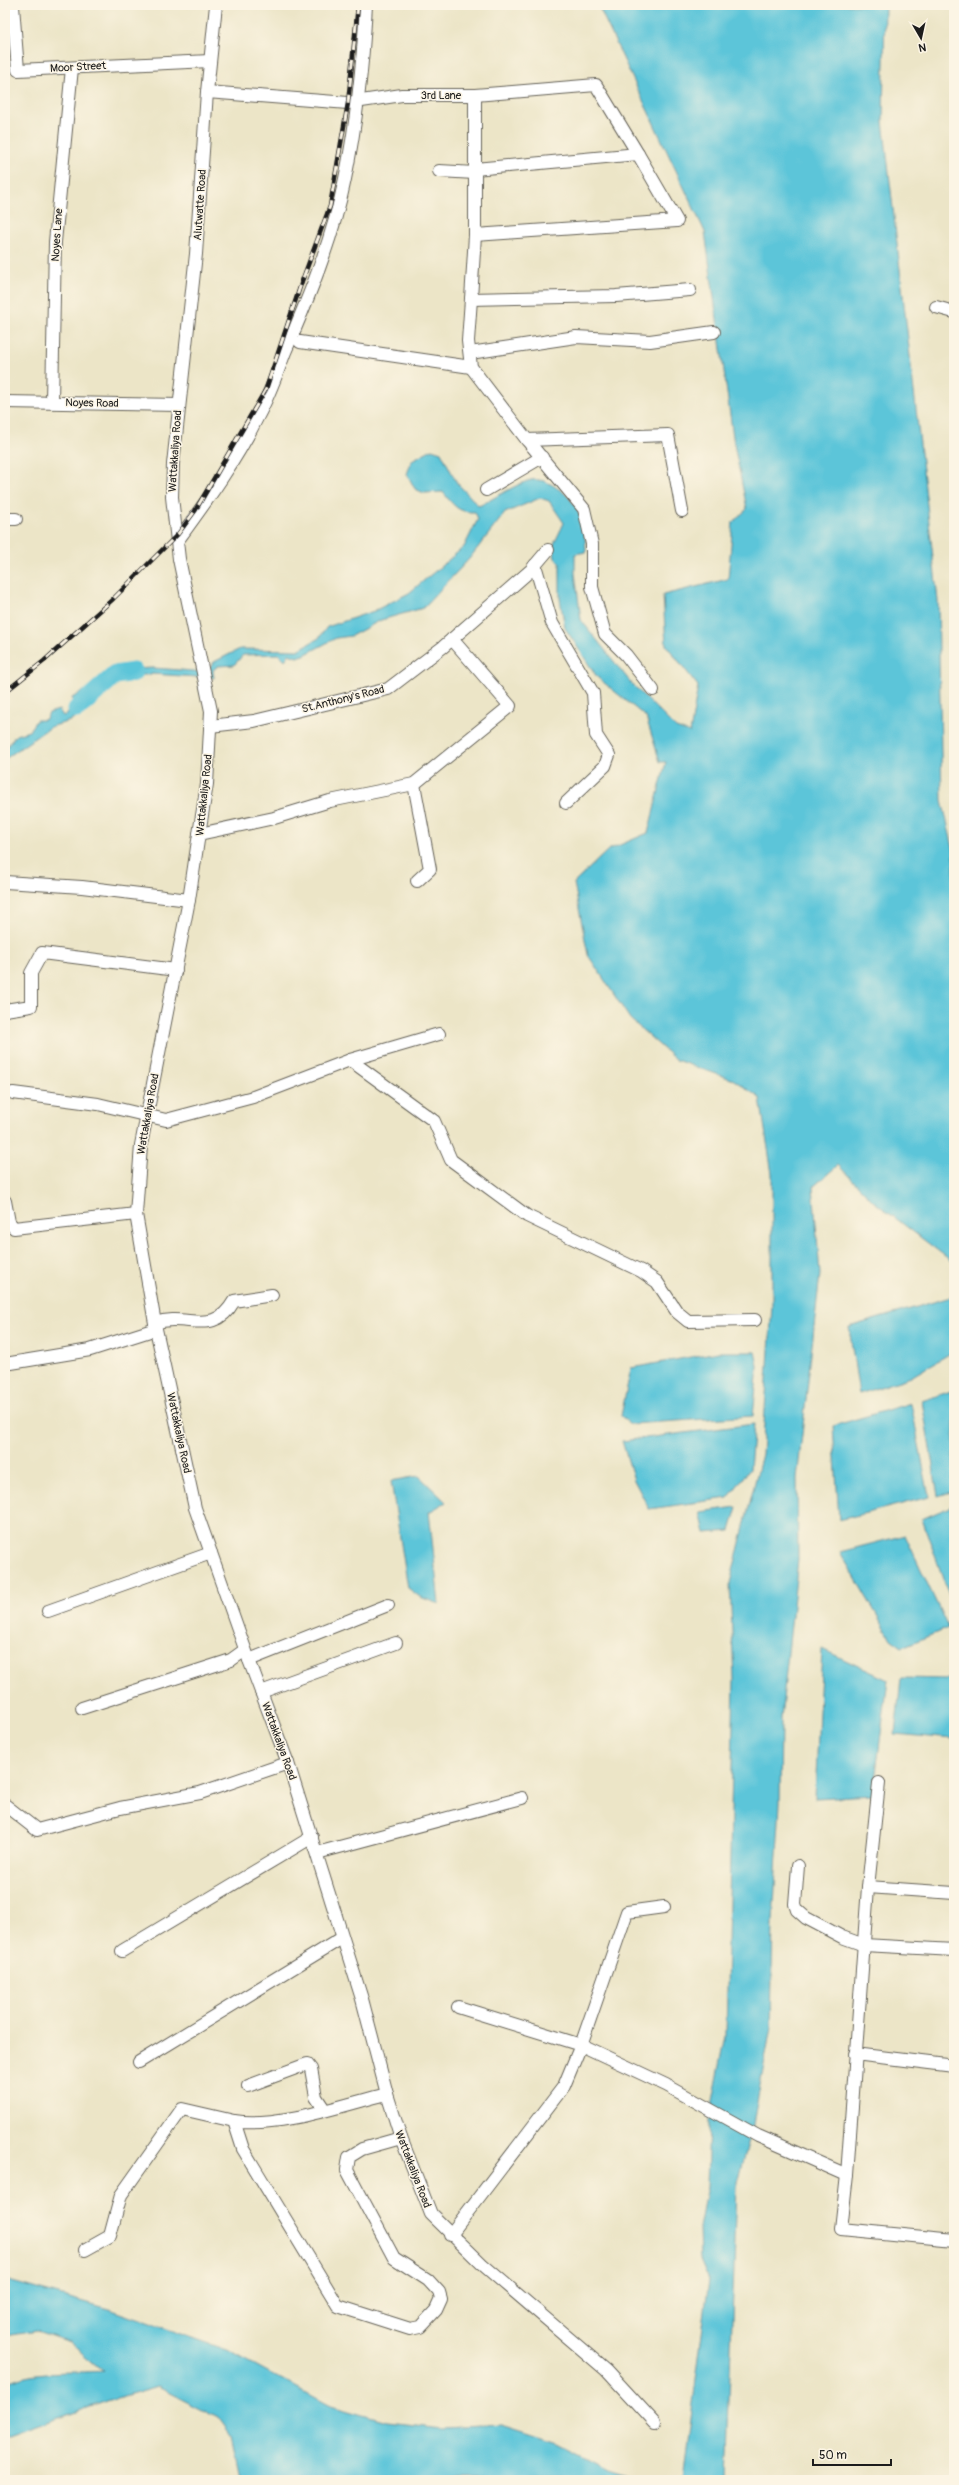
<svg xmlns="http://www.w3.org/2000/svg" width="959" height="2485" font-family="Pangolin,sans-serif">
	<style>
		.water { fill: #5cc5d9; stroke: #3c707a }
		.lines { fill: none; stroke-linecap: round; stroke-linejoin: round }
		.river { stroke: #5cc5d9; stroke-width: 19 }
		.street-casing { stroke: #656258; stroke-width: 14 }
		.street { stroke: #fff; stroke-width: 12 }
		.rail-casing { stroke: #1c1c1c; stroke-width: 4.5 }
		.rail { stroke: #fcf5e5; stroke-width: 3; stroke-dasharray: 9; stroke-linecap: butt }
		.labels { text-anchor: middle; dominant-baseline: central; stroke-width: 3; stroke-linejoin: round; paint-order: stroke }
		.street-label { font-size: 11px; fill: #1c1c1c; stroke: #fcf5e5 }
	</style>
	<rect width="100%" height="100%" fill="#fcf5e5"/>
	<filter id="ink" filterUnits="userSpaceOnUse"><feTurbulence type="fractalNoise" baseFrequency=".025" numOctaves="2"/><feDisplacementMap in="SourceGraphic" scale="8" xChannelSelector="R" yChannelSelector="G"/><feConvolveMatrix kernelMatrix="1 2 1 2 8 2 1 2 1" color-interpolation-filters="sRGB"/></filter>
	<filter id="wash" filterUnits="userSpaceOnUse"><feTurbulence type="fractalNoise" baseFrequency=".012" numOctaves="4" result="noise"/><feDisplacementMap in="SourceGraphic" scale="16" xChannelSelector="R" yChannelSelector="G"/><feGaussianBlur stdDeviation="0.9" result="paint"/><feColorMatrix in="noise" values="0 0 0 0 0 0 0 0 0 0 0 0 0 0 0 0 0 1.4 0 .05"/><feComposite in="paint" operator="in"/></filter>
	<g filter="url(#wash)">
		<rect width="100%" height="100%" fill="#ece5c7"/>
		<g class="water">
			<path d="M598,5H885L883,121L938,601L942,800L954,852V1263L873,1201L838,1165L813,1187L820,1274L797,1479L798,1559L781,1718L780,1803L773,1921L771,2027L753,2124L737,2187L726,2480H683L709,2280L700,2259L699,2227L707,2186L709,2121L726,2035L734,1679L730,1583L762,1454L772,1306V1174L760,1098L734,1080L676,1060L630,1019L588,955L574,883L608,850L648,833L666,762H660L646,717L597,677L565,628L560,599V564L555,558L553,546L564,523L549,501L540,498L505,513L469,559L423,608L381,620L351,636L336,638L304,655L297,657L289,654L285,660L279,654L243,655L234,665L218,666L213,670L214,678L151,674L122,678L70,721L50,727L5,759V749L16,735L29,731L36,720H45L49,713L59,710L63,716L76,708L72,698L86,690L104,692L115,670L153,668L207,672L214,662L240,649L298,650L319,638L327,627L374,611L409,593L464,547L478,519L475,512C458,513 453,505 443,492L424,493L415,489L407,474L412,460L432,449L441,452L457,483L479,506C491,500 520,482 531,480C542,479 548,482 557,488C580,502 585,526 586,552L575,554V573L581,620L632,684L676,728L690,733L698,686L666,645L663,595L728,579L733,522L747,509L734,444L705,232Z"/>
			<polygon points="954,1296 954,1351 911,1377 859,1394 849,1327"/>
			<polygon points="718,1352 755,1352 758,1366 753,1416 630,1424 621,1416 631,1368"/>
			<polygon points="954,1390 954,1491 938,1496 922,1401"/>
			<polygon points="911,1403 929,1497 839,1520 833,1426"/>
			<polygon points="754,1424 750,1469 728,1498 649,1509 634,1480 622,1441"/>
			<polygon points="419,1476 446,1502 429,1512 439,1604 420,1597 408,1588 391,1481"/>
			<polygon points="954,1505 954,1609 922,1519"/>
			<polygon points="737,1507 730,1531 705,1533 700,1512"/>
			<polygon points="905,1535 948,1628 902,1647 891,1639 840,1552"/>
			<polygon points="822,1649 888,1680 873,1795 815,1798"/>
			<polygon points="901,1678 950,1679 954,1687 954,1739 895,1734"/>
			<path d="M5,2280L112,2310L229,2351L331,2406L387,2422L444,2428L501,2425L557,2443L609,2470L640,2480H241L231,2435L218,2417L158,2386L110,2400L5,2437V2384C34,2368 71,2374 103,2371L69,2342L37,2331L5,2336Z"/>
		</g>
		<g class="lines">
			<polyline class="river" points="77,709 115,675 134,672"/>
		</g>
	</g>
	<g filter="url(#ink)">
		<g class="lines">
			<g class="street-casing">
				<g id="street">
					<polyline points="216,5 207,92 196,254 173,464 172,497 179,559 211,711 207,784 199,834 189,900 141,1145 136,1214 156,1329 195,1508 249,1660 288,1763 362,1999 387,2094 401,2138 431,2214 482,2264 606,2370 654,2422"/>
					<polyline points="5,7 13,6 18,70 210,61"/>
					<polyline points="207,92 348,103 402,95 475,95 596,85 638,154"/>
					<polyline points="475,95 475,235 471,299 616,296 690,290"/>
					<polyline points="439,171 475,173"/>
					<polyline points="475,235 677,221 638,154 475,169"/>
					<polyline points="471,299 468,341 471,367 527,440 584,509 592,544 592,587 605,634 626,655 653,690"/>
					<polyline points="936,307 954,312"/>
					<polyline points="300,342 471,367"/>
					<polyline points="470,353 576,337 650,341 714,332"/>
					<polyline points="5,402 179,405"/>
					<polyline points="52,402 55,242 72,68"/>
					<polyline points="527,440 668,435 682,511"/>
					<polyline points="486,490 542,457"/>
					<polyline points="5,519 16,519"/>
					<path d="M178,540C206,502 237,459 258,416C269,396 277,373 285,352C309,297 333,238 345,179C357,121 363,63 366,5"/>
					<polyline points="535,565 552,623 593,693 596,735 609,755 605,766 566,803"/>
					<polyline points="210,726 254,721 388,689 443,647 531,570 548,550"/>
					<polyline points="414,784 430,869 417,881"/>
					<polyline points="199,834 274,818 330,801 414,784 510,706 452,639"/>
					<polyline points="5,882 82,887 189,900"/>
					<polyline points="5,1010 31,1006 31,973 42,953 176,970"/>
					<polyline points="350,1060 434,1121 451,1160 527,1216 641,1271 657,1282 677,1312 688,1321 755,1320"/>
					<polyline points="13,1093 98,1104 166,1120 253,1097 350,1060 439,1034"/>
					<polyline points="5,1201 9,1222 14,1228 136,1214"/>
					<path d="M155,1323C187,1312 213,1338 234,1301L272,1295"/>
					<polyline points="5,1364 90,1350 156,1329"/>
					<polyline points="48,1611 211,1553"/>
					<polyline points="249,1660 388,1605"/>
					<polyline points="261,1692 396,1643"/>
					<polyline points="82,1708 231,1660 245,1650"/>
					<polyline points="879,1783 868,1887 847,2175 841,2229 954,2240"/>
					<polyline points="5,1805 37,1830 120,1808 200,1793 288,1763"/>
					<polyline points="317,1853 522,1798"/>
					<polyline points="798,1866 795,1904 797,1910 806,1918 842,1937 864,1945 954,1950"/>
					<polyline points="868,1887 954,1893"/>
					<polyline points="122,1951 312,1837"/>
					<polyline points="458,2007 581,2045 666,2085 758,2136 847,2175"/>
					<polyline points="855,2054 954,2066"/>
					<polyline points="139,2062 342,1938"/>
					<polyline points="248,2086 307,2064 311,2069 316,2097 324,2109"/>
					<path d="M387,2094C342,2105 279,2128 234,2121L243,2149L338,2306L410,2329L420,2327L436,2310L441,2299L439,2292L428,2280L394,2258L347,2170L349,2157L362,2149L401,2138"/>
					<polyline points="450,2235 564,2086 581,2045 627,1912 664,1907"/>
					<polyline points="85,2250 110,2236 121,2195 182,2109 234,2121"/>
				</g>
			</g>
			<use href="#street" class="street"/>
			<g class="rail-casing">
				<polyline id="rail" points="5,692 44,661 113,599 178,534 195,511 266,389 302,281 330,206 348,103 358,5"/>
			</g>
			<use href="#rail" class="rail"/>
		</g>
	</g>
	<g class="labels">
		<g class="street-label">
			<text transform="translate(78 67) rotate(-3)">Moor Street</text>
			<text x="441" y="95">3rd Lane</text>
			<text transform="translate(200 205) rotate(-86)">Alutwatte Road</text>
			<text transform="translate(57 235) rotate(-86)">Noyes Lane</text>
			<text transform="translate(92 403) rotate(1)">Noyes Road</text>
			<text transform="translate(175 451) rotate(-86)">Wattakkaliya Road</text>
			<text transform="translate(343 699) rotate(-14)">St.Anthony's Road</text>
			<text transform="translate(204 795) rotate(-84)">Wattakkaliya Road</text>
			<text transform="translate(148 1114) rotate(-80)">Wattakkaliya Road</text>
			<text transform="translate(179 1433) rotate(78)">Wattakkaliya Road</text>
			<text transform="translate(279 1741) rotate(70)">Wattakkaliya Road</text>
			<text transform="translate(413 2169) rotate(69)">Wattakkaliya Road</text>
		</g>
	</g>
	<rect width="959" height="2485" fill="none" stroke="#fcf5e5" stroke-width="20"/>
	<g transform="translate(921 38) rotate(171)" stroke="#fcf5e5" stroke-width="3" paint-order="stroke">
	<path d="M0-3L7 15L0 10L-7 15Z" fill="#1c1c1c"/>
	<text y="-6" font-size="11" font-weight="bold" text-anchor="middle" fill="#1c1c1c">N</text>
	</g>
	<path d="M813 2459v6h78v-6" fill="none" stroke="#1c1c1c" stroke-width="2"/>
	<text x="819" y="2459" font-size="12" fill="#1c1c1c" stroke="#fcf5e5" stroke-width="3" paint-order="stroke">50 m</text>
</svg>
